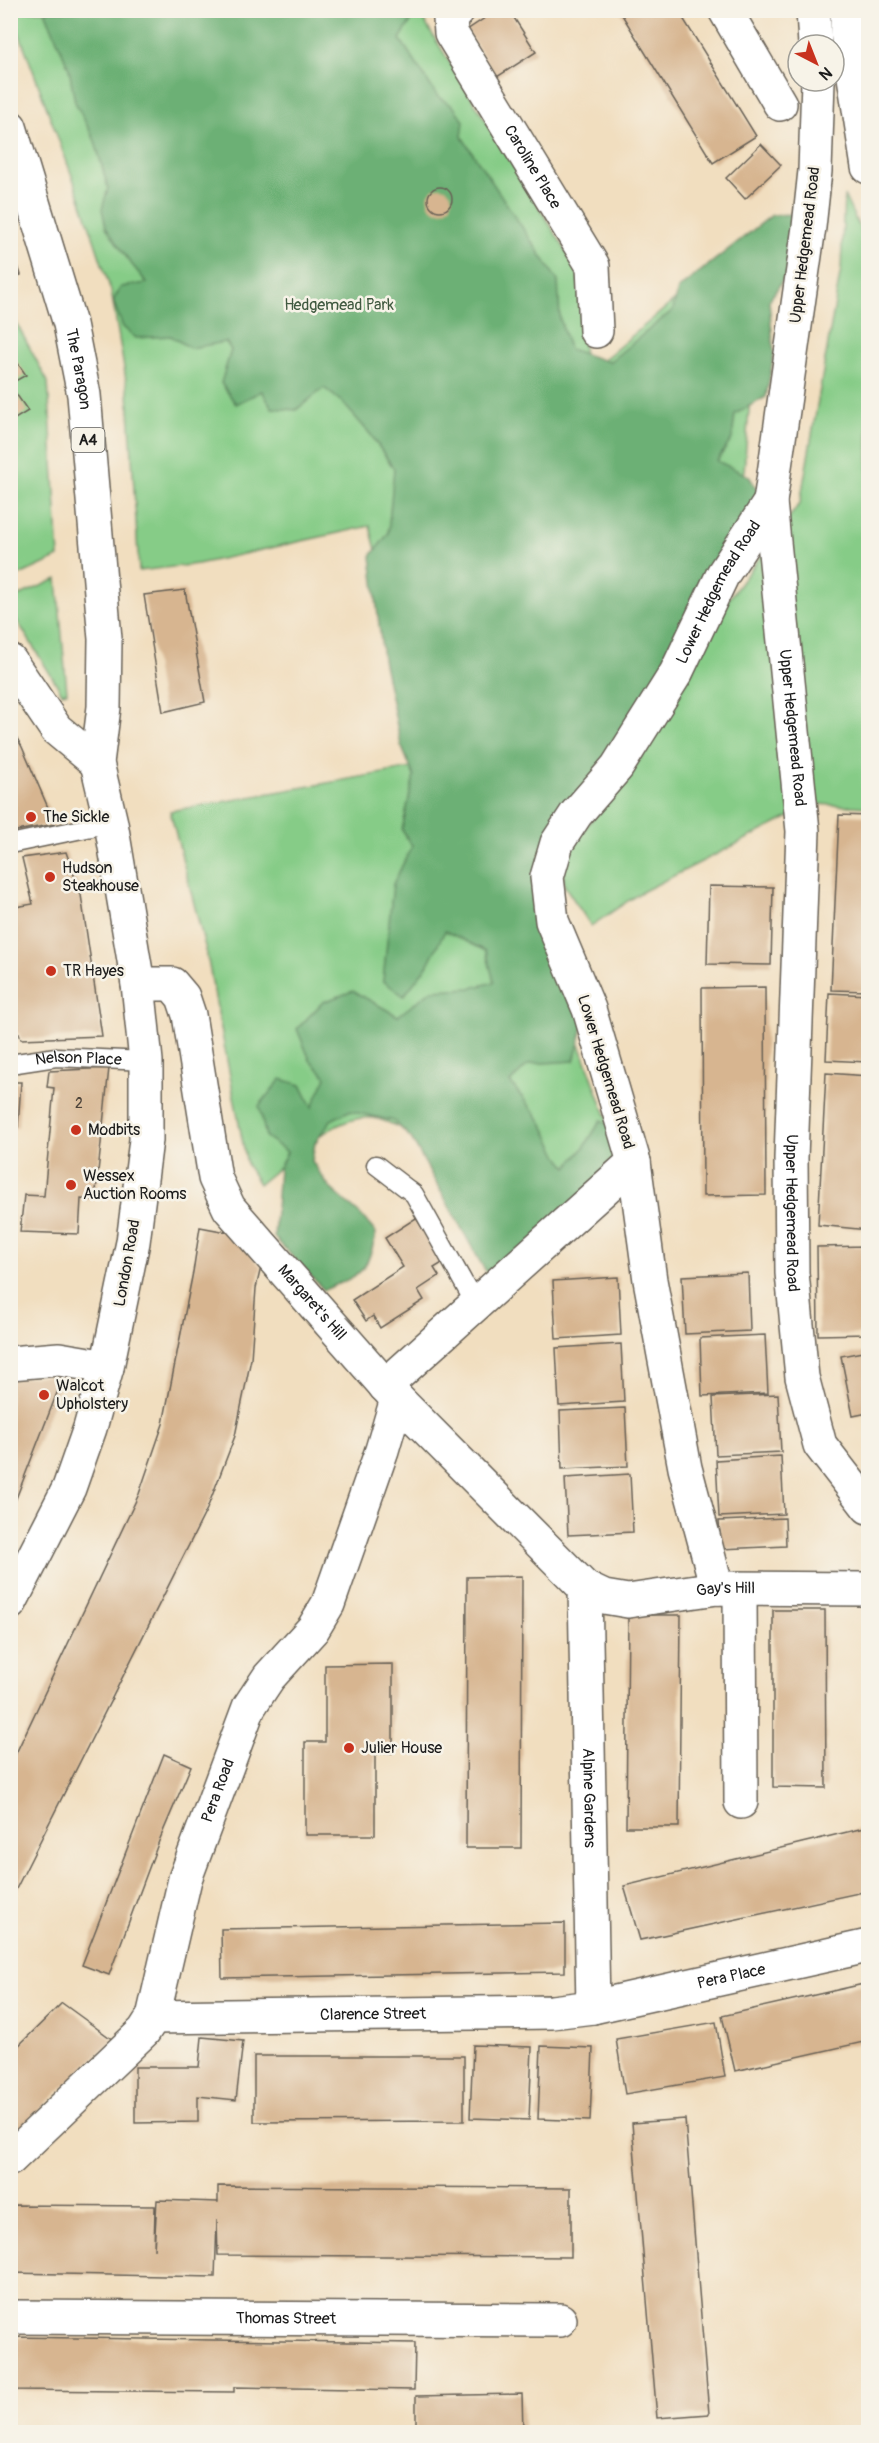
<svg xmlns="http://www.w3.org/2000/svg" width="879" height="2443" font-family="Pangolin,sans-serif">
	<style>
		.green { fill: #86cc87; stroke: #517452; stroke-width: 1.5 }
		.forest { fill: #6cb074; stroke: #446648; stroke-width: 1.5 }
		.building { fill: #d7b590 }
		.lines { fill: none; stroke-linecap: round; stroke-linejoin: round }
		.lane-casing { stroke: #676055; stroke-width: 21 }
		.street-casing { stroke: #676055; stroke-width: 36 }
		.primary-casing { stroke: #676055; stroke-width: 36 }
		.lane { stroke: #fff; stroke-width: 18 }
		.street { stroke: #fff; stroke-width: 33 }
		.primary { stroke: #fff; stroke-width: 33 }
		.poi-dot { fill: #c8321e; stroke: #f7f3e8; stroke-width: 2 }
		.labels { text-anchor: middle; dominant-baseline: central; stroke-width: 5; stroke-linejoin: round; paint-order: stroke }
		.number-label { font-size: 14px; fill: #4b4239 }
		.shield { fill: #f7f3e8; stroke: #5e5c59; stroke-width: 1.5 }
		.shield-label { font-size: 15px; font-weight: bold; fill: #1c1c1c }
		.street-label { font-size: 16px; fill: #1c1c1c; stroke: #f7f3e8 }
		.park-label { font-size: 16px; fill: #415a41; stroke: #f7f3e8 }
		.poi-label { font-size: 16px; fill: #1c1c1c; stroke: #f7f3e8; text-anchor: start }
	</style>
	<rect width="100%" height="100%" fill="#f7f3e8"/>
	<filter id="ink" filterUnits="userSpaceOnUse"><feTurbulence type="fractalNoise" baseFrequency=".0167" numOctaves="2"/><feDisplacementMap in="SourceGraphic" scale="12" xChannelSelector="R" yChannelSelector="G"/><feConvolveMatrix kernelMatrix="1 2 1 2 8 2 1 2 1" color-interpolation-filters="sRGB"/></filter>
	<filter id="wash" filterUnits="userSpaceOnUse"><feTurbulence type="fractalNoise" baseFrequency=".008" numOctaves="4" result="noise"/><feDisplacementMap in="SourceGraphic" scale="24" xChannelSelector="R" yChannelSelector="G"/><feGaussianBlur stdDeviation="1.35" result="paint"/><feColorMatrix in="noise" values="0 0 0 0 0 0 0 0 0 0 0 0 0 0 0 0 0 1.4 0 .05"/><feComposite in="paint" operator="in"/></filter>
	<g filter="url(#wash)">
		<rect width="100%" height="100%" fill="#f1debf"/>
		<g class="green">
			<path d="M11,11H418L578,270L585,375L777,215L759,287L741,508L531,911L622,1159L593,1184L424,1142C409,1133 396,1124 378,1119C338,1109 289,1161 259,1184L247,1165L206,950L170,811L417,767L375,546L370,526L198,564L139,571L128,392L111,291L82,203Z"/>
			<polygon points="844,195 868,246 868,807 815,804 640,893 591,926 564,885 563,862 588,824 625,785 689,670 711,623 800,503 841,269"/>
			<polygon points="10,311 48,382 59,557 11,579"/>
			<polygon points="57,579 67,692 62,693 11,611 11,599"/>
		</g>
		<path class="forest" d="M45,11H410L411,21L400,39L438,97L453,106L464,121L462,137L558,281L560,319L569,349L609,362L673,310L678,289L772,215L797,214V259L769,301L774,354L766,397L735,414L732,439L717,461L749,476L760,494L692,630L541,859L584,1024L574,1061L529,1064L510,1082L541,1121L559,1157L567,1167L583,1149L601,1120L622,1131L628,1178L488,1276L411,1138L394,1121L349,1111L331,1120L315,1143L312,1161L329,1187L361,1215L376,1233C367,1275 361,1274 324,1290L274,1237L279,1168L287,1152L266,1137L259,1106L281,1079L301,1085L312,1107L326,1077L310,1060L297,1029L323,1002L353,991L398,1016L432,990L472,988L494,982L486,951L445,931L427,966L404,996L383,981L393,884L412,846L402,830L414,776L401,745L383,659L371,556L388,534L394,469L371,435L343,403L324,388L296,410L272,408L262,391L236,404L221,383L231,350L226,342L190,348L171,336L136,338L123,327L113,301L121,287L147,283L129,261L106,227L102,209L108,188L95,141L75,102L69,69Z"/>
		<g id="blocks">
			<g class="building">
				<polygon points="497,10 509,10 536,52 497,77 467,30"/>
				<polygon points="619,10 678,10 756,136 713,163"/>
				<polygon points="761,144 781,165 745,199 726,178"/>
				<circle cx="440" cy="199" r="12"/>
				<polygon points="10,241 21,275 10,278"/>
				<polygon points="10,352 26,375 10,384"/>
				<polygon points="10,385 28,411 10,422"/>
				<polygon points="185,590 205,702 163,712 144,595"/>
				<polygon points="10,726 22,747 55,824 10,832"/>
				<polygon points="839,815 868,816 868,991 831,990"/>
				<polygon points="66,852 81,895 102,1036 21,1039 19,1033 10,1036 10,908 33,904 22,858"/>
				<polygon points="709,886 773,887 771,965 707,964"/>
				<polygon points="765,987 766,1195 703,1196 702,988"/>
				<polygon points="829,993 868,995 868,1062 826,1060"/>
				<polygon points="109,1068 95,1200 81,1199 79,1234 20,1232 24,1195 44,1196 54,1088 47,1087 49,1071"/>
				<polygon points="826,1073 868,1076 868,1230 818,1225"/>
				<polygon points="10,1082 21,1082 18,1127 10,1129"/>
				<polygon points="416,1218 444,1262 434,1268 439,1276 418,1290 424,1300 380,1328 373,1316 366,1321 352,1300 403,1267 385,1238"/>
				<polygon points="200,1227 232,1233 261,1267 256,1288 251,1359 235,1436 207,1509 10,1901 10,1766 139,1494 163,1424 193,1272"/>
				<polygon points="868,1246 868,1334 818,1335 817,1247"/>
				<polygon points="748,1273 750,1331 685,1334 682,1276"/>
				<polygon points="618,1277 621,1335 556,1339 553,1281"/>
				<polygon points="765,1335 768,1393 702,1396 700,1338"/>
				<polygon points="621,1344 624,1402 559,1406 556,1348"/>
				<polygon points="868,1351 868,1413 853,1416 841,1356"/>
				<polygon points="60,1374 62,1380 10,1514 10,1379"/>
				<polygon points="778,1394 781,1452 716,1455 713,1397"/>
				<polygon points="625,1408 628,1466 562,1469 560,1411"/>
				<polygon points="781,1456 784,1514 719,1517 716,1460"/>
				<polygon points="630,1474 633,1532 568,1535 565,1478"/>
				<polygon points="785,1518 786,1546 721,1549 719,1521"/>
				<polygon points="522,1576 521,1848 466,1848 467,1577"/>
				<polygon points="773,1610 825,1610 826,1788 773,1787"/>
				<polygon points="628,1615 681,1615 679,1827 626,1827"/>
				<polygon points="393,1664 393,1753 375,1754 375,1835 305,1835 305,1742 325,1742 325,1665"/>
				<polygon points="164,1754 191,1766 159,1841 109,1975 82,1965"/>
				<polygon points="868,1827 868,1891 640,1940 624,1886"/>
				<polygon points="565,1923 565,1972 222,1978 221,1929"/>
				<polygon points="868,1983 868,2041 735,2071 722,2016"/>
				<polygon points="62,2003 113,2040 10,2137 10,2054"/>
				<polygon points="716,2022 725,2077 625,2094 616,2039"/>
				<polygon points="202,2037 243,2041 236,2100 198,2096 198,2122 135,2123 135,2067 199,2067"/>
				<polygon points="473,2045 532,2047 529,2120 470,2118"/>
				<polygon points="541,2046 593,2048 590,2121 538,2119"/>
				<polygon points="254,2056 464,2056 464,2121 254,2122"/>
				<polygon points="685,2119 709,2414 657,2418 632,2123"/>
				<polygon points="218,2186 571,2188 571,2257 218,2255 217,2220 215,2277 10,2273 10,2205 155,2206 154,2250 157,2200 218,2202"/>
				<polygon points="10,2337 415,2343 414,2390 234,2387 234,2392 10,2390"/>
				<polygon points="522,2394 523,2432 416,2432 416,2396"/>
			</g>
		</g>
	</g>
	<g filter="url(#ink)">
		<use href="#blocks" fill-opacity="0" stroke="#676055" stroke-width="1.5"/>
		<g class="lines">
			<g class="lane-casing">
				<g id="lane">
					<polyline points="10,844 111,823"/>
					<path id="s1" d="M10,1064L56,1057L146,1061"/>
					<polyline points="376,1165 414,1194 476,1305"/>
				</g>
			</g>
			<g class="street-casing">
				<g id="street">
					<path id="s2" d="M458,10L450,19L451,33L593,266L596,331"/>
					<polyline points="725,10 780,104"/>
					<polyline points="813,10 815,45"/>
					<polyline points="847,10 847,32 868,167"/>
					<path id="s3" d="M818,81L815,171L809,227L770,502L803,831L791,1158L792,1273L802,1377L820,1445L868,1507"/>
					<path id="s4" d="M138,984H172L183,997L189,1015L215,1178L229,1208L397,1399L585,1588L604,1597L628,1601L717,1588L868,1589"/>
					<polyline points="634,1162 650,1280 685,1468 717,1588"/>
					<polyline points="10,1363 59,1359 107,1367"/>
					<path id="s5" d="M385,1386L634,1162L589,1009L552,921L547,877L557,843L576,814L617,767L676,673L723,574L770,502"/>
					<path id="s6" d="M585,1588L593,2007"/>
					<polyline points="740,1589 741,1802"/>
					<path id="s7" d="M153,2017L552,2012L593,2007L868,1946"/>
					<path id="s8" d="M10,2159L144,2031L153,2017L185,1879L249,1707L269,1677L313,1629L328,1604L382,1450L397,1399"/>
					<path id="s9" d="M10,2317L560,2320"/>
				</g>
			</g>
			<g class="primary-casing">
				<g id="primary">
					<path id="s10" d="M10,127L70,324L84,395L105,639L104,707L97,763L111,823L138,984L146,1061V1140L133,1242L107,1367L90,1428L69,1488L10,1603"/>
					<polyline points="10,661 56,729 97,763"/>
				</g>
			</g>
			<use href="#lane" class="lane"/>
			<use href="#street" class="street"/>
			<use href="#primary" class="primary"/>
		</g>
	</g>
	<g class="poi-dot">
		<circle cx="31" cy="817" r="6"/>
		<circle cx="50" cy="877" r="6"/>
		<circle cx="51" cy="971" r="6"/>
		<circle cx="76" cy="1130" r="6"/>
		<circle cx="71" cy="1185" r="6"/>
		<circle cx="44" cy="1395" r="6"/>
		<circle cx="349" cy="1748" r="6"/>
	</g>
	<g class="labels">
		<g class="number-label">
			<text x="79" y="1103">2</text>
		</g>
		<rect class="shield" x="71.5" y="428" width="33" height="24" rx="4.5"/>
		<g class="shield-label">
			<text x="88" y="440">A4</text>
		</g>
		<g class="street-label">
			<text stroke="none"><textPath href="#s2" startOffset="183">Caroline Place</textPath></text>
			<text transform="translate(805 245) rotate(-83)">Upper Hedgemead Road</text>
			<text stroke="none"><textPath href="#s10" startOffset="252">The Paragon</textPath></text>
			<text stroke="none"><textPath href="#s5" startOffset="969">Lower Hedgemead Road</textPath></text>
			<text stroke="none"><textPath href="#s3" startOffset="651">Upper Hedgemead Road</textPath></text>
			<text stroke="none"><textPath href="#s1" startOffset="69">Nelson Place</textPath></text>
			<text transform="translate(606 1072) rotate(73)">Lower Hedgemead Road</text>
			<text stroke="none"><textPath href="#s3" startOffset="1137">Upper Hedgemead Road</textPath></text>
			<text transform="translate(127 1263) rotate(-80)">London Road</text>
			<text stroke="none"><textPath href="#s4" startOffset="394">Margaret's Hill</textPath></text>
			<text stroke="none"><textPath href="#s4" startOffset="933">Gay's Hill</textPath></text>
			<text stroke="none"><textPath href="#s8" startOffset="438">Pera Road</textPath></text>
			<text stroke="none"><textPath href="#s6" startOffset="210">Alpine Gardens</textPath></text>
			<text stroke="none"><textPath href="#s7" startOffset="582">Pera Place</textPath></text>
			<text stroke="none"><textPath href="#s7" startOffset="220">Clarence Street</textPath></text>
			<text stroke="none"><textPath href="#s9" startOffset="276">Thomas Street</textPath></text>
		</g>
		<g class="park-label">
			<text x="339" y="305">Hedgemead Park</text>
		</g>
		<g class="poi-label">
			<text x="43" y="817">The Sickle</text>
			<text x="62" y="868">Hudson<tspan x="62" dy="18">Steakhouse</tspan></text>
			<text x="63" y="971">TR Hayes</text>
			<text x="88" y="1130">Modbits</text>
			<text x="83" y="1176">Wessex<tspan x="83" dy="18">Auction Rooms</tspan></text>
			<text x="56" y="1386">Walcot<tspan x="56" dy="18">Upholstery</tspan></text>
			<text x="361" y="1748">Julier House</text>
		</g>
	</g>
	<rect width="879" height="2443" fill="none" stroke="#f7f3e8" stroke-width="36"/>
	<g transform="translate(816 63) rotate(138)"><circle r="28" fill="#f7f3e8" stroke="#9f9d96" stroke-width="1.5"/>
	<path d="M0-4.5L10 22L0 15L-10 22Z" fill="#c8321e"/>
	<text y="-9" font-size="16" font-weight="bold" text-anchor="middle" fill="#1c1c1c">N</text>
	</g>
</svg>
